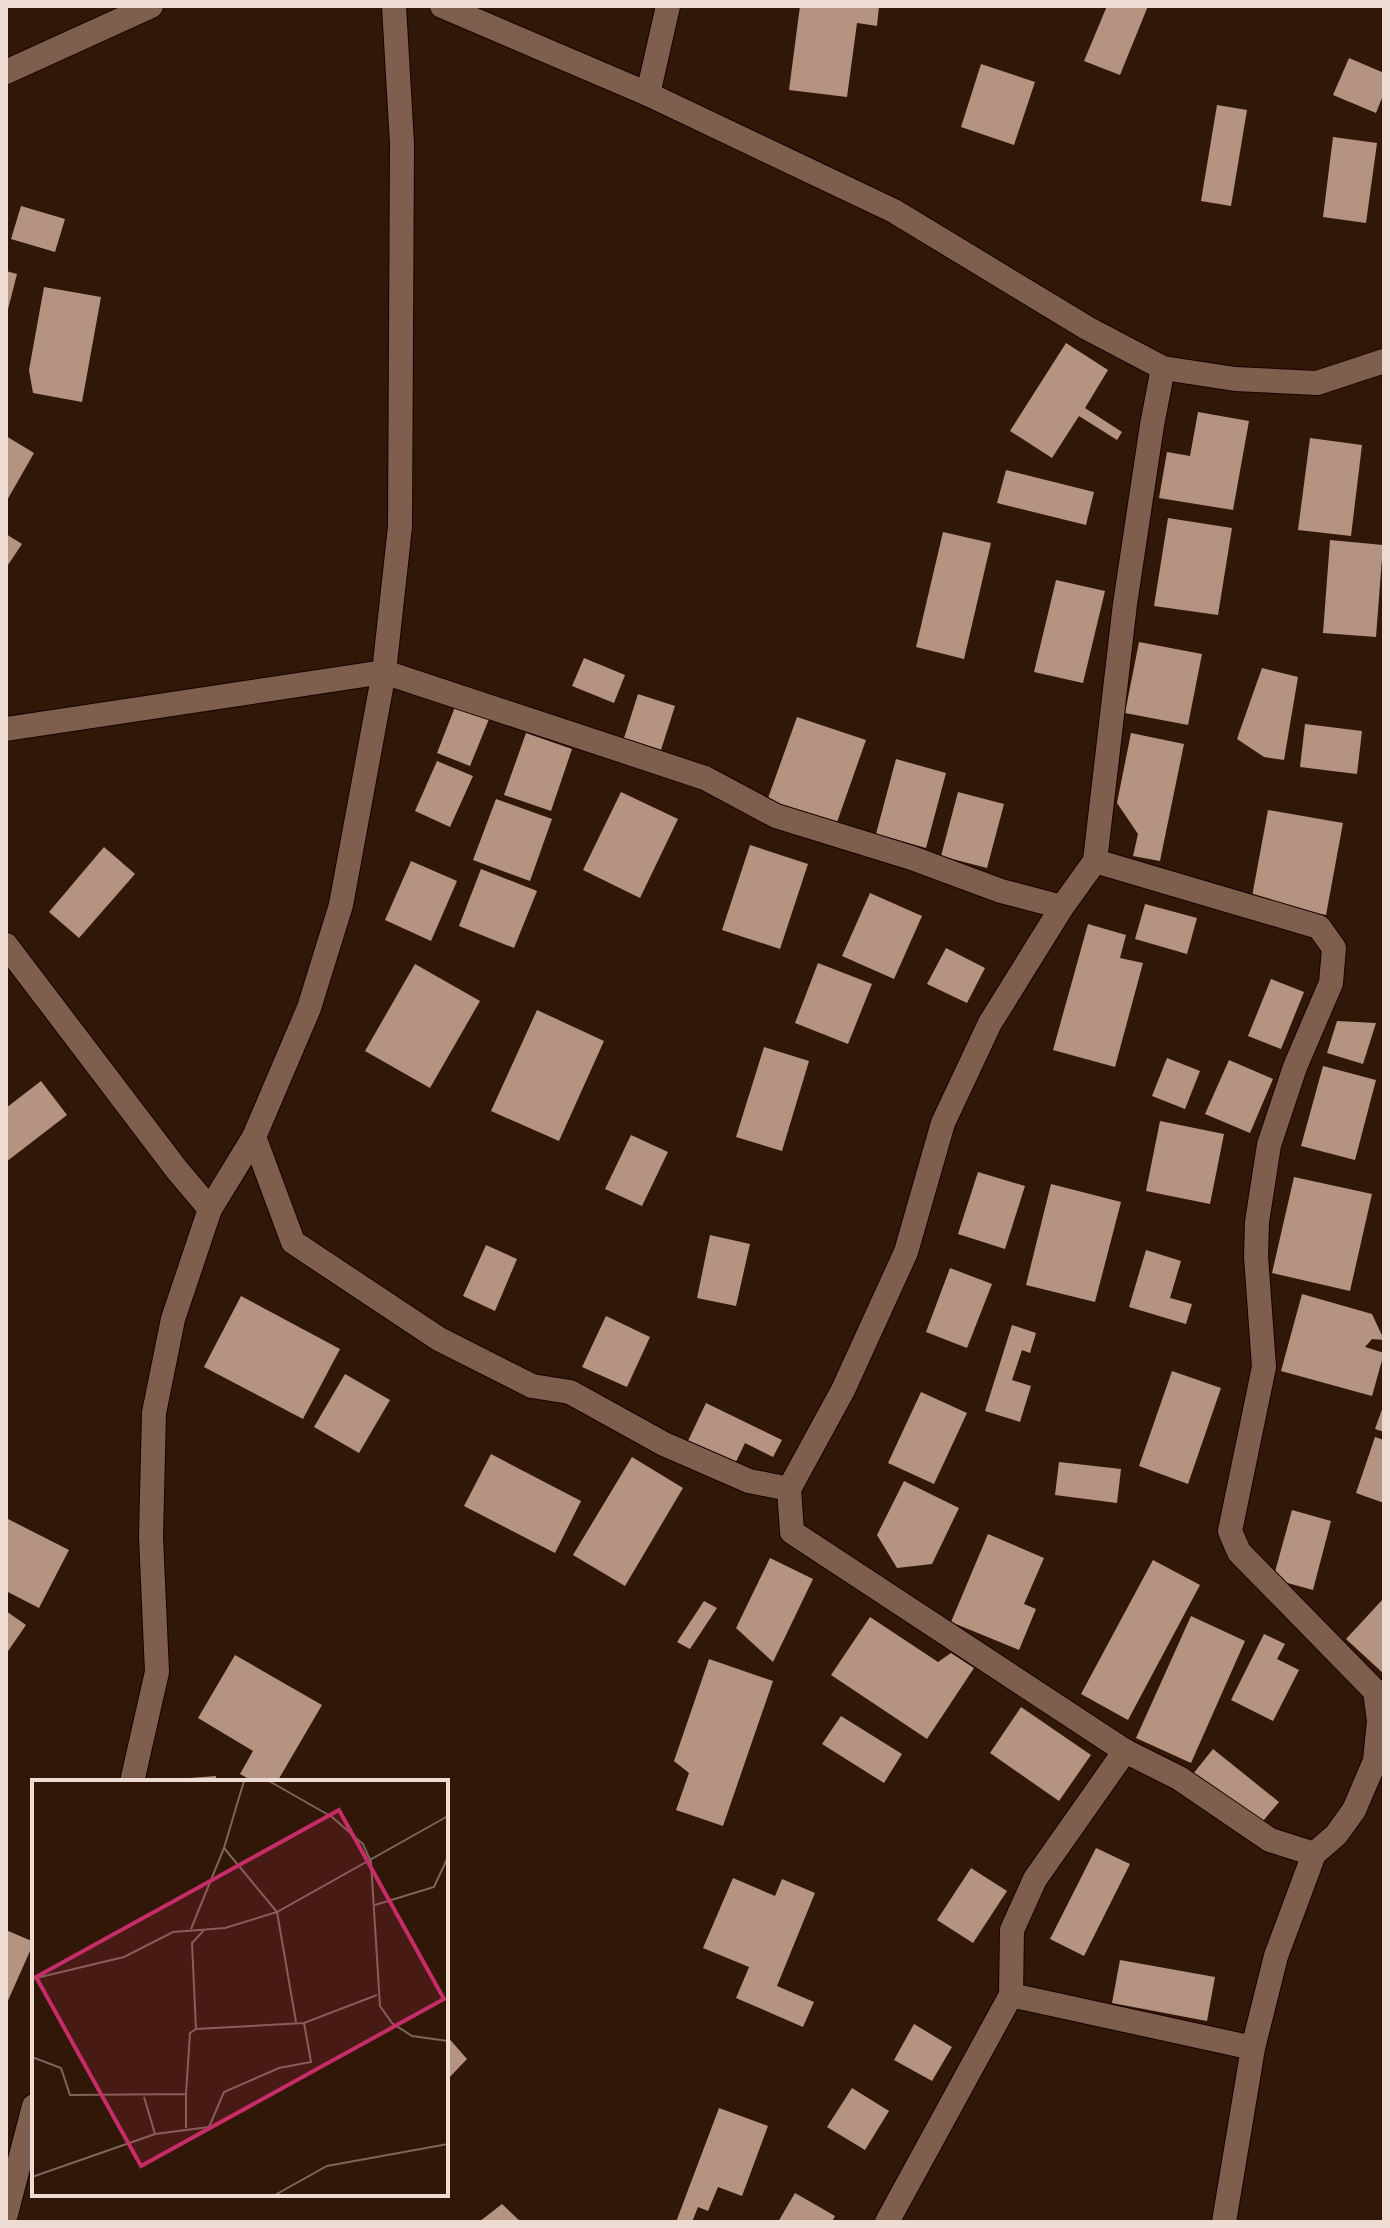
<svg xmlns="http://www.w3.org/2000/svg" width="1390" height="2228" font-family="Figtree,sans-serif">
	<style>
		.building { fill: #b59381 }
		.lines { fill: none; stroke-linecap: round; stroke-linejoin: round }
		.minor-casing { stroke: #170200; stroke-width: 26 }
		.minor { stroke: #7e5e4d; stroke-width: 24 }
		.inset-road { fill: none; stroke: #7d6558; stroke-width: 2 }
		.view { fill: #c62c67; fill-opacity: 0.15; stroke: #c62c67; stroke-width: 4 }
		.inset-edge { fill: none; stroke: #eedbd1; stroke-width: 4 }
	</style>
	<rect width="100%" height="100%" fill="#311707"/>
	<g class="building">
		<polygon points="800,6 879,6 877,26 857,23 847,97 789,90"/>
		<polygon points="1107,6 1148,6 1120,75 1084,61"/>
		<polygon points="1349,58 1384,73 1384,93 1376,113 1333,95"/>
		<polygon points="981,64 1035,82 1014,145 961,127"/>
		<polygon points="1217,105 1247,110 1231,206 1201,201"/>
		<polygon points="1333,137 1377,143 1366,223 1323,217"/>
		<polygon points="21,206 65,219 55,252 11,239"/>
		<polygon points="6,271 17,274 7,313 6,313"/>
		<polygon points="44,287 101,297 82,402 33,393 29,370"/>
		<polygon points="1066,343 1108,370 1085,408 1122,432 1117,440 1079,416 1052,458 1010,431"/>
		<polygon points="1198,412 1249,421 1233,510 1159,498 1167,452 1190,456"/>
		<polygon points="6,436 34,453 6,502"/>
		<polygon points="1310,438 1362,445 1351,536 1298,530"/>
		<polygon points="1006,470 1094,492 1086,525 997,503"/>
		<polygon points="1168,518 1232,528 1218,615 1154,606"/>
		<polygon points="943,532 991,543 964,659 916,647"/>
		<polygon points="6,534 22,544 6,568"/>
		<polygon points="1330,540 1383,545 1376,637 1323,633"/>
		<polygon points="1056,580 1105,591 1083,683 1034,672"/>
		<polygon points="1139,642 1202,654 1188,725 1125,713"/>
		<polygon points="584,658 625,675 614,703 572,686"/>
		<polygon points="1262,668 1298,677 1284,760 1264,757 1237,739"/>
		<polygon points="638,694 675,706 661,750 624,738"/>
		<polygon points="455,707 489,719 470,766 437,753"/>
		<polygon points="797,717 866,740 836,825 767,801"/>
		<polygon points="1305,724 1362,731 1357,774 1300,767"/>
		<polygon points="526,733 572,749 551,811 504,795"/>
		<polygon points="1131,733 1184,744 1160,861 1133,856 1138,834 1117,803"/>
		<polygon points="896,759 946,773 926,848 876,834"/>
		<polygon points="437,761 473,776 450,827 415,811"/>
		<polygon points="621,792 678,819 640,898 583,870"/>
		<polygon points="958,792 1004,804 987,868 941,856"/>
		<polygon points="496,799 552,819 530,881 473,860"/>
		<polygon points="1268,810 1343,823 1326,915 1251,902"/>
		<polygon points="750,845 808,864 780,949 722,930"/>
		<polygon points="104,847 135,874 79,938 49,912"/>
		<polygon points="411,861 457,881 431,941 385,920"/>
		<polygon points="481,869 537,891 514,948 459,926"/>
		<polygon points="870,893 922,916 894,979 842,956"/>
		<polygon points="1145,904 1197,918 1187,954 1135,939"/>
		<polygon points="1088,924 1126,935 1120,958 1143,963 1115,1067 1053,1050"/>
		<polygon points="946,948 985,968 967,1003 927,984"/>
		<polygon points="818,963 872,984 848,1044 795,1023"/>
		<polygon points="415,964 480,1001 430,1088 365,1051"/>
		<polygon points="1271,979 1304,992 1281,1049 1248,1036"/>
		<polygon points="537,1010 604,1041 559,1141 491,1111"/>
		<polygon points="1337,1021 1376,1023 1363,1064 1327,1053"/>
		<polygon points="764,1047 809,1061 782,1151 736,1137"/>
		<polygon points="1167,1058 1200,1071 1185,1109 1152,1096"/>
		<polygon points="1229,1060 1273,1079 1250,1133 1205,1114"/>
		<polygon points="1323,1066 1376,1080 1355,1160 1301,1146"/>
		<polygon points="41,1081 67,1115 6,1162 6,1108"/>
		<polygon points="1160,1121 1224,1134 1210,1204 1146,1191"/>
		<polygon points="631,1135 668,1152 642,1206 605,1189"/>
		<polygon points="978,1172 1025,1186 1005,1249 958,1234"/>
		<polygon points="1294,1177 1372,1194 1350,1291 1272,1273"/>
		<polygon points="1051,1184 1121,1202 1095,1302 1026,1285"/>
		<polygon points="710,1235 750,1244 736,1306 697,1298"/>
		<polygon points="486,1245 517,1259 495,1311 463,1296"/>
		<polygon points="1146,1250 1181,1261 1170,1298 1192,1304 1186,1324 1129,1307"/>
		<polygon points="950,1268 992,1284 967,1348 926,1332"/>
		<polygon points="1302,1294 1372,1314 1384,1340 1372,1339 1365,1347 1384,1353 1372,1396 1281,1371"/>
		<polygon points="241,1296 340,1349 303,1419 204,1367"/>
		<polygon points="606,1316 650,1337 627,1387 582,1367"/>
		<polygon points="1012,1325 1036,1333 1030,1353 1022,1350 1012,1380 1031,1386 1020,1422 985,1411"/>
		<polygon points="1172,1371 1221,1388 1188,1484 1139,1466"/>
		<polygon points="345,1374 390,1400 359,1453 314,1427"/>
		<polygon points="921,1392 967,1413 934,1484 888,1463"/>
		<polygon points="706,1403 782,1440 773,1457 745,1443 732,1470 685,1447"/>
		<polygon points="1384,1404 1384,1432 1375,1429"/>
		<polygon points="1375,1437 1384,1440 1384,1503 1356,1493"/>
		<polygon points="491,1454 581,1501 555,1553 464,1506"/>
		<polygon points="632,1457 683,1488 625,1586 573,1555"/>
		<polygon points="1059,1462 1121,1469 1117,1503 1055,1495"/>
		<polygon points="904,1481 959,1508 932,1564 897,1568 877,1535"/>
		<polygon points="1292,1510 1331,1521 1313,1590 1273,1579"/>
		<polygon points="8,1519 69,1550 39,1608 6,1591"/>
		<polygon points="988,1534 1044,1558 1024,1604 1036,1609 1019,1650 951,1622"/>
		<polygon points="770,1558 813,1579 773,1662 736,1628"/>
		<polygon points="1153,1560 1200,1585 1128,1720 1081,1694"/>
		<polygon points="1384,1598 1384,1674 1346,1639"/>
		<polygon points="704,1601 717,1608 690,1649 677,1642"/>
		<polygon points="6,1611 26,1625 6,1654"/>
		<polygon points="1191,1616 1245,1641 1191,1763 1136,1738"/>
		<polygon points="870,1617 938,1662 951,1653 974,1668 927,1739 831,1675"/>
		<polygon points="1264,1634 1285,1644 1277,1659 1299,1670 1273,1721 1231,1700"/>
		<polygon points="235,1655 322,1705 277,1782 254,1782 240,1774 253,1751 198,1718"/>
		<polygon points="709,1659 773,1681 723,1826 676,1810 689,1773 674,1761"/>
		<polygon points="1021,1707 1091,1755 1059,1801 990,1753"/>
		<polygon points="841,1716 902,1754 884,1783 822,1744"/>
		<polygon points="1213,1749 1279,1802 1258,1827 1193,1774"/>
		<polygon points="216,1776 216,1782 164,1782 164,1780"/>
		<polygon points="1096,1848 1130,1864 1084,1956 1050,1939"/>
		<polygon points="971,1868 1007,1891 973,1943 937,1920"/>
		<polygon points="733,1878 775,1896 782,1879 815,1893 777,1986 814,2002 803,2027 736,1998 749,1967 703,1948"/>
		<polygon points="6,1930 34,1942 6,2005"/>
		<polygon points="1120,1960 1215,1977 1207,2021 1112,2003"/>
		<polygon points="914,2024 952,2047 932,2081 894,2060"/>
		<polygon points="446,2035 467,2059 446,2081"/>
		<polygon points="852,2088 889,2111 865,2150 827,2127"/>
		<polygon points="719,2108 768,2126 742,2196 718,2187 708,2211 698,2207 692,2222 676,2222"/>
		<polygon points="795,2193 835,2216 832,2222 778,2222"/>
		<polygon points="502,2204 521,2222 479,2222"/>
	</g>
	<g class="lines">
		<g class="minor-casing">
			<g id="minor">
				<polyline points="442,6 648,94 894,211 1087,328 1163,368 1235,379 1317,383 1384,361"/>
				<polyline points="6,72 151,6"/>
				<polyline points="648,94 668,6"/>
				<polyline points="6,729 384,672 705,778 776,816 912,858 1001,891 1062,907"/>
				<polyline points="1095,861 1319,927 1334,948 1331,983 1295,1067 1269,1145 1257,1222 1256,1256 1264,1367 1230,1531 1239,1552 1375,1691 1379,1721 1375,1761 1354,1810 1336,1835 1314,1854 1276,1956 1253,2048"/>
				<polyline points="6,945 177,1170 210,1209"/>
				<polyline points="254,1137 293,1242 439,1339 532,1386 570,1392 664,1444 749,1481 789,1489"/>
				<polyline points="1125,1751 1179,1778 1270,1840 1314,1854"/>
				<polyline points="132,1782 157,1672 151,1537 154,1413 173,1319 210,1209 254,1137 309,1008 341,905 384,672 400,527 402,144 394,6"/>
				<polyline points="1011,1995 1253,2048 1224,2222"/>
				<polyline points="6,2214 34,2106"/>
				<polyline points="887,2222 1011,1995 1012,1930 1035,1879 1125,1751 792,1532 789,1489 843,1390 906,1252 943,1123 990,1023 1062,907 1095,861 1125,604 1152,425 1163,368"/>
			</g>
		</g>
		<use href="#minor" class="minor"/>
	</g>
	<g transform="translate(32 1780)">
		<rect width="416" height="416" fill="#311707"/>
		<path class="inset-road" d="M237,1L300,37L331,64L339,82L348,226L360,243L380,256L416,261M192,68L245,132L264,242M343,125L402,107L416,77M159,149L192,68L212,1M0,199L92,177L141,152L193,148L245,132L416,36M164,249L272,243L345,215M0,277L29,288L38,315L154,314L158,253L164,249L160,163L172,150M154,314V348M123,354L177,347L192,312L247,288L279,282L272,243M0,397L123,354L112,317M243,415L295,386L416,364"/>
		<path class="view" d="M307,30L412,219L109,386L4,197Z"/>
		<rect width="416" height="416" class="inset-edge"/>
	</g>
	<rect width="1390" height="2228" fill="none" stroke="#eedbd1" stroke-width="16"/>
</svg>
